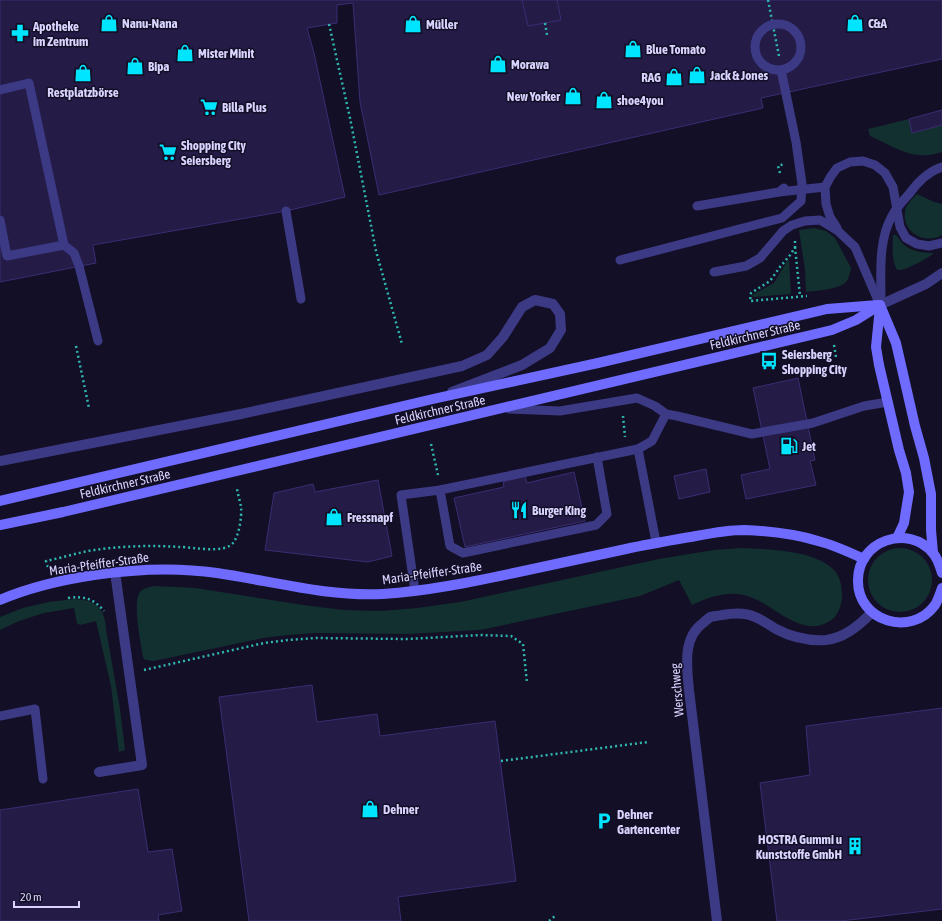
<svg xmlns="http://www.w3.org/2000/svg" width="942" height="921" font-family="'Asap Condensed',sans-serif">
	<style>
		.green { fill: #12302f }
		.building { fill: #241b47; stroke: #3b2d73 }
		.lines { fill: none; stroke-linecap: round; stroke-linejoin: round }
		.path { stroke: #2fb8b0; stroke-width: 2.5; stroke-dasharray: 2 3; stroke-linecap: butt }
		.service { stroke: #3d3a85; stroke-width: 9 }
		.minor { stroke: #3d3a85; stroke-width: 10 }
		.tertiary { stroke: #3d3a85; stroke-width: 10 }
		.secondary { stroke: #6f6bff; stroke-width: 10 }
		.service-bridge { stroke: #3d3a85; stroke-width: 9 }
		.labels { text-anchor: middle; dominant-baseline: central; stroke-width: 3; stroke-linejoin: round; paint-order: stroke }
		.poi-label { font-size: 13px; font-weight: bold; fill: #d9d4ff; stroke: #130f26; text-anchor: start }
		.street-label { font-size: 13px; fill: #d9d4ff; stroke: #130f26 }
	</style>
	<rect width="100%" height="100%" fill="#130f26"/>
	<g class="green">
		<path d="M909,119L913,133L942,125V152C935,154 928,156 920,155C905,155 884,142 870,136L868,129Z"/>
		<path d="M917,194L934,202L942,204V235C926,245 902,233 905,212C905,206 912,199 917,194Z"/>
		<path d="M814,228L826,231L835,238L851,268C850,273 849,279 845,283C839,289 815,291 806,292L805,270L799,230Z"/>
		<path d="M893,235H896C898,237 900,240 902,243C910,251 922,253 933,253V254C926,259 906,271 897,270C891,259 893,247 893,235Z"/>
		<polygon points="788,260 789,261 791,294 753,297 752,295 774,283 787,261"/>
		<circle cx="900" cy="580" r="32"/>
		<path d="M741,548C768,549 815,550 834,570C840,576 842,586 842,595C842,605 838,616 830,621C800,640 772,601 744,595C726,591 708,597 692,605L679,580L640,596L480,630L408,634L316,633L288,635L263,638L154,661L145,660L143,657C141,643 132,603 140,592C144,588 149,587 154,586L195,588L303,605L343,610L381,611L417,608L460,602L659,559L714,550Z"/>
		<path d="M74,599C95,600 105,607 106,629L120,709L125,750L119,752L111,686L96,621L80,625L77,623L74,608L44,613L19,621L0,630V617L23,608L49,602Z"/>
	</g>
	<g class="building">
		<polygon points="0,0 942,0 942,59 761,98 763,108 379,195 360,102 353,3 337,5 337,23 307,28 314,53 345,197 286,211 93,245 96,263 0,282"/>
		<polygon points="522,0 557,0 561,20 528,26"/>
		<polygon points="942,110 942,125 912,133 909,119"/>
		<polygon points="798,378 815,460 810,461 816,485 746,499 741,475 770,469 753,388"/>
		<polygon points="706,469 710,492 679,499 674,476"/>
		<polygon points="574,472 585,521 465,547 454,498 504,487 503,482 525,476 527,483"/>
		<polygon points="378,480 392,556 368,562 265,550 274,493 313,484 315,492"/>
		<polygon points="312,685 317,722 377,714 380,736 495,721 516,881 398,897 401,921 249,921 219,697"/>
		<polygon points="942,708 942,909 841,921 777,921 760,783 810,775 806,726"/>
		<polygon points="138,789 148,852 172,849 182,911 158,915 159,921 0,921 0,810"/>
	</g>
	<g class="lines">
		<g class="path">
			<polyline points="768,0 779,56"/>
			<polyline points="545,23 547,35"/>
			<polyline points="329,24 350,118 376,251 402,344"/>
			<polyline points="780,173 778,166 784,164"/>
			<polyline points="795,241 795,247 791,254 780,267 770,281 751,293 750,301 807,296"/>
			<polyline points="795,247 800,296"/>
			<polyline points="834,345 836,357"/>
			<polyline points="76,346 89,408"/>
			<polyline points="623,416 625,437"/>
			<polyline points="431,444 438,475"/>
			<path d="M48,567L46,561C60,558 74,554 88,551C118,546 149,545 180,547C193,547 224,554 233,543C239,536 242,517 241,507C240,501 238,495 237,489"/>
			<path d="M68,598C84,596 93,598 104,611"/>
			<polyline points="144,670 264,643 288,640 316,638 408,639 480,635 511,636 523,644 527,683"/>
			<polyline points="501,761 648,742"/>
			<polyline points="549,921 555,916"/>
		</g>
		<g class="service">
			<polyline points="0,90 29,83 64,245 74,253 79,266 98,341"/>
			<polyline points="779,192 825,187"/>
			<polyline points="697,206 779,192 784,188"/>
			<polyline points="286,211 301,299"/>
			<polyline points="0,220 7,256 64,245"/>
			<polyline points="837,228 830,217 826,204 825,187 831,176 837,168 850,162 863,161 875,165 885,173 893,187 900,227 906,238 917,244 929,246 942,243"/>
			<polyline points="714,272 746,266 760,258 783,231 792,225 805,221 820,220 838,231 855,247 880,305"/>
			<path d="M881,301C881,274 878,240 892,216C896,208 903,201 909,194C917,183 929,171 942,167"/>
			<polyline points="509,409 560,411 637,398 655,406 666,414 677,416 752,434 813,423 864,406 888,402"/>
			<polyline points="638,449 656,542"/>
			<polyline points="440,490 450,546 463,553 596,525 607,514 597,457"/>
			<polyline points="415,591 401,495 440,490 638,449 652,441 666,414"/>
			<polyline points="0,716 35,709 43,779"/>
		</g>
		<g class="minor">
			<polyline points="0,461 241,414 462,366 487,355 503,337 522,307 535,300 553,304 560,314 561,330 550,348 522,365 452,392"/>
			<polyline points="99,772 142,765 115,572"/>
			<path d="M717,921L689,690C687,668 682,638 703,623C705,621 708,619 710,617C714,616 718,616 722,615C733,613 745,612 755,617C763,620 769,625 776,629C791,637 809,641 826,640C845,638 860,625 872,612"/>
		</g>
		<polyline class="tertiary" points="880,305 926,284 942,273"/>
		<g class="secondary">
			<polyline points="880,305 896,343 915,426 924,458 931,494 931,530 933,553"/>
			<polyline points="880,307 876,347 879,365 899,450 906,473 909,492 904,523 897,538"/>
			<polyline points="0,501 433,399 598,363 827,309 878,305"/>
			<polyline points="0,525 63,512 832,330 856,320 880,305"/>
			<path d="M942,573C940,566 938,559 933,553C908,523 858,541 858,580C857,621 911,638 935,605C938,600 940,594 942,588"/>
			<path d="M0,600C30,587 61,580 94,575C135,569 176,567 217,573C272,581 327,597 383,594C428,591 471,582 514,573C551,565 589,557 626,549C649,544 673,540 696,536C712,533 728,530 744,530C769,531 795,534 818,541C834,545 849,552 864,559"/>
		</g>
		<g class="service-bridge">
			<circle cx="778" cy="47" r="23"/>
			<polyline points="620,260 782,218 801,201 802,184 796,142 781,70"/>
		</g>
	</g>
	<defs>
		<g id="shop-bare" transform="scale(1.38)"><path d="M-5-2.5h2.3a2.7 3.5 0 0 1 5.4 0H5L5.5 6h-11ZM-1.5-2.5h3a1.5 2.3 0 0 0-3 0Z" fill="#00e5ff" stroke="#130f26" stroke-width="2.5" paint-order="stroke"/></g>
		<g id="pharmacy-bare" transform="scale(1.38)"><path d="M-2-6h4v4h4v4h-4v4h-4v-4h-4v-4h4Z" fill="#00e5ff" stroke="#130f26" stroke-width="2.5" paint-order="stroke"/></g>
		<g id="supermarket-bare" transform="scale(1.38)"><path d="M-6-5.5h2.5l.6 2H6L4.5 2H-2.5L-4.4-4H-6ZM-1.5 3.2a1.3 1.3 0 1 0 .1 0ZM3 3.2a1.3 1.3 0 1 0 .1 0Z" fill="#00e5ff" stroke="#130f26" stroke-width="2.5" paint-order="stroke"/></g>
		<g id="bus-bare" transform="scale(1.38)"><path d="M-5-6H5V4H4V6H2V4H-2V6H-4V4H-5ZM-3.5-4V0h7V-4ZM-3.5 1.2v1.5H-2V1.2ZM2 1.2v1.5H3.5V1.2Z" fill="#00e5ff" stroke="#130f26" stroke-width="2.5" paint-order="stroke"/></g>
		<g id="fuel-bare" transform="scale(1.38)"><path d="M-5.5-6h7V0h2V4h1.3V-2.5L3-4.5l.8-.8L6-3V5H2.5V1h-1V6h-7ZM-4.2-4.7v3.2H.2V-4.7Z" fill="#00e5ff" stroke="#130f26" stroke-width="2.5" paint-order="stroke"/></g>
		<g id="restaurant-bare" transform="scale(1.38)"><path d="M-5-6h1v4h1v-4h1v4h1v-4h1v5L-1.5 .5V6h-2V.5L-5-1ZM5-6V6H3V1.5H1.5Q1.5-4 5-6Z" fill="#00e5ff" stroke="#130f26" stroke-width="2.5" paint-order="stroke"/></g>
		<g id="parking-bare" transform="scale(1.38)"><path d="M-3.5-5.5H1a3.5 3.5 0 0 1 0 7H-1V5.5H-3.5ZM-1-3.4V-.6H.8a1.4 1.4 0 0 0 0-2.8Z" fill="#00e5ff" stroke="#130f26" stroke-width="2.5" paint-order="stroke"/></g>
		<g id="building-bare" transform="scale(1.38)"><path d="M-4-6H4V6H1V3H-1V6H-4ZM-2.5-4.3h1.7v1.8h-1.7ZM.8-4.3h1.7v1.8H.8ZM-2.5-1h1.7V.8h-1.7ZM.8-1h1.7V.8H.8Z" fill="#00e5ff" stroke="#130f26" stroke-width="2.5" paint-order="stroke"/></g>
	</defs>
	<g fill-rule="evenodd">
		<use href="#shop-bare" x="109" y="23"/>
		<use href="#shop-bare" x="855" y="23"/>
		<use href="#shop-bare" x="413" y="24"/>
		<use href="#pharmacy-bare" x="20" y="33"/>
		<use href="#shop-bare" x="633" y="49"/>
		<use href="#shop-bare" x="185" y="53"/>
		<use href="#shop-bare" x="498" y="64"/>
		<use href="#shop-bare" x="135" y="66"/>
		<use href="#shop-bare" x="83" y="73"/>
		<use href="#shop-bare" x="697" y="75"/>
		<use href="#shop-bare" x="674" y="77"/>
		<use href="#shop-bare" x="573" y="96"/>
		<use href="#shop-bare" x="604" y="100"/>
		<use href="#supermarket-bare" x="209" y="107"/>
		<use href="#supermarket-bare" x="168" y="152"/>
		<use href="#bus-bare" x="769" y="361"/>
		<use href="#fuel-bare" x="789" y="446"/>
		<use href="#restaurant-bare" x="519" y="510"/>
		<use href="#shop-bare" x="334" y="517"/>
		<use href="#shop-bare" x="370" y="809"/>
		<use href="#parking-bare" x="604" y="821"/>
		<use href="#building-bare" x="855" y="846"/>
	</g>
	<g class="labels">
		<g class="poi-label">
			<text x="122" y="23">Nanu-Nana</text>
			<text x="868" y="23">C&amp;A</text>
			<text x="426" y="24">Müller</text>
			<text x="33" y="26">Apotheke<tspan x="33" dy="15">im Zentrum</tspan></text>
			<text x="646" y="49">Blue Tomato</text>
			<text x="198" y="53">Mister Minit</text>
			<text x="511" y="64">Morawa</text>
			<text x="148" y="66">Bipa</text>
			<text x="710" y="75">Jack &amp; Jones</text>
			<text x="661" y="77" text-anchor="end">RAG</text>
			<text x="83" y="92" text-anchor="middle">Restplatzbörse</text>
			<text x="560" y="96" text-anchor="end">New Yorker</text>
			<text x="617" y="100">shoe4you</text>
			<text x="222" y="107">Billa Plus</text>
			<text x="181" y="145">Shopping City<tspan x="181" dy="15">Seiersberg</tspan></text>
			<text x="782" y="354">Seiersberg<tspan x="782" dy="15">Shopping City</tspan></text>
			<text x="802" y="446">Jet</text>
			<text x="532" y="510">Burger King</text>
			<text x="347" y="517">Fressnapf</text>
			<text x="383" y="809">Dehner</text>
			<text x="617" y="814">Dehner<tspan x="617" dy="15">Gartencenter</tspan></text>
			<text x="842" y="839" text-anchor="end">HOSTRA Gummi u<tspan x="842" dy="15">Kunststoffe GmbH</tspan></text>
		</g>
		<g class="street-label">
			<text transform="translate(755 335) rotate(-13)">Feldkirchner Straße</text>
			<text transform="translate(440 410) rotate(-13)">Feldkirchner Straße</text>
			<text transform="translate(125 484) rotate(-13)">Feldkirchner Straße</text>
			<text transform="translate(99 564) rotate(-8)">Maria-Pfeiffer-Straße</text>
			<text transform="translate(432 573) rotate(-8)">Maria-Pfeiffer-Straße</text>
			<text transform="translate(677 690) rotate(-95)">Werschweg</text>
		</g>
	</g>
	<path d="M14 901v6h65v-6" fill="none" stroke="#d9d4ff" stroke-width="2"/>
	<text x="20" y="901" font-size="12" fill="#d9d4ff" stroke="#130f26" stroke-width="3" paint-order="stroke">20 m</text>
</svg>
